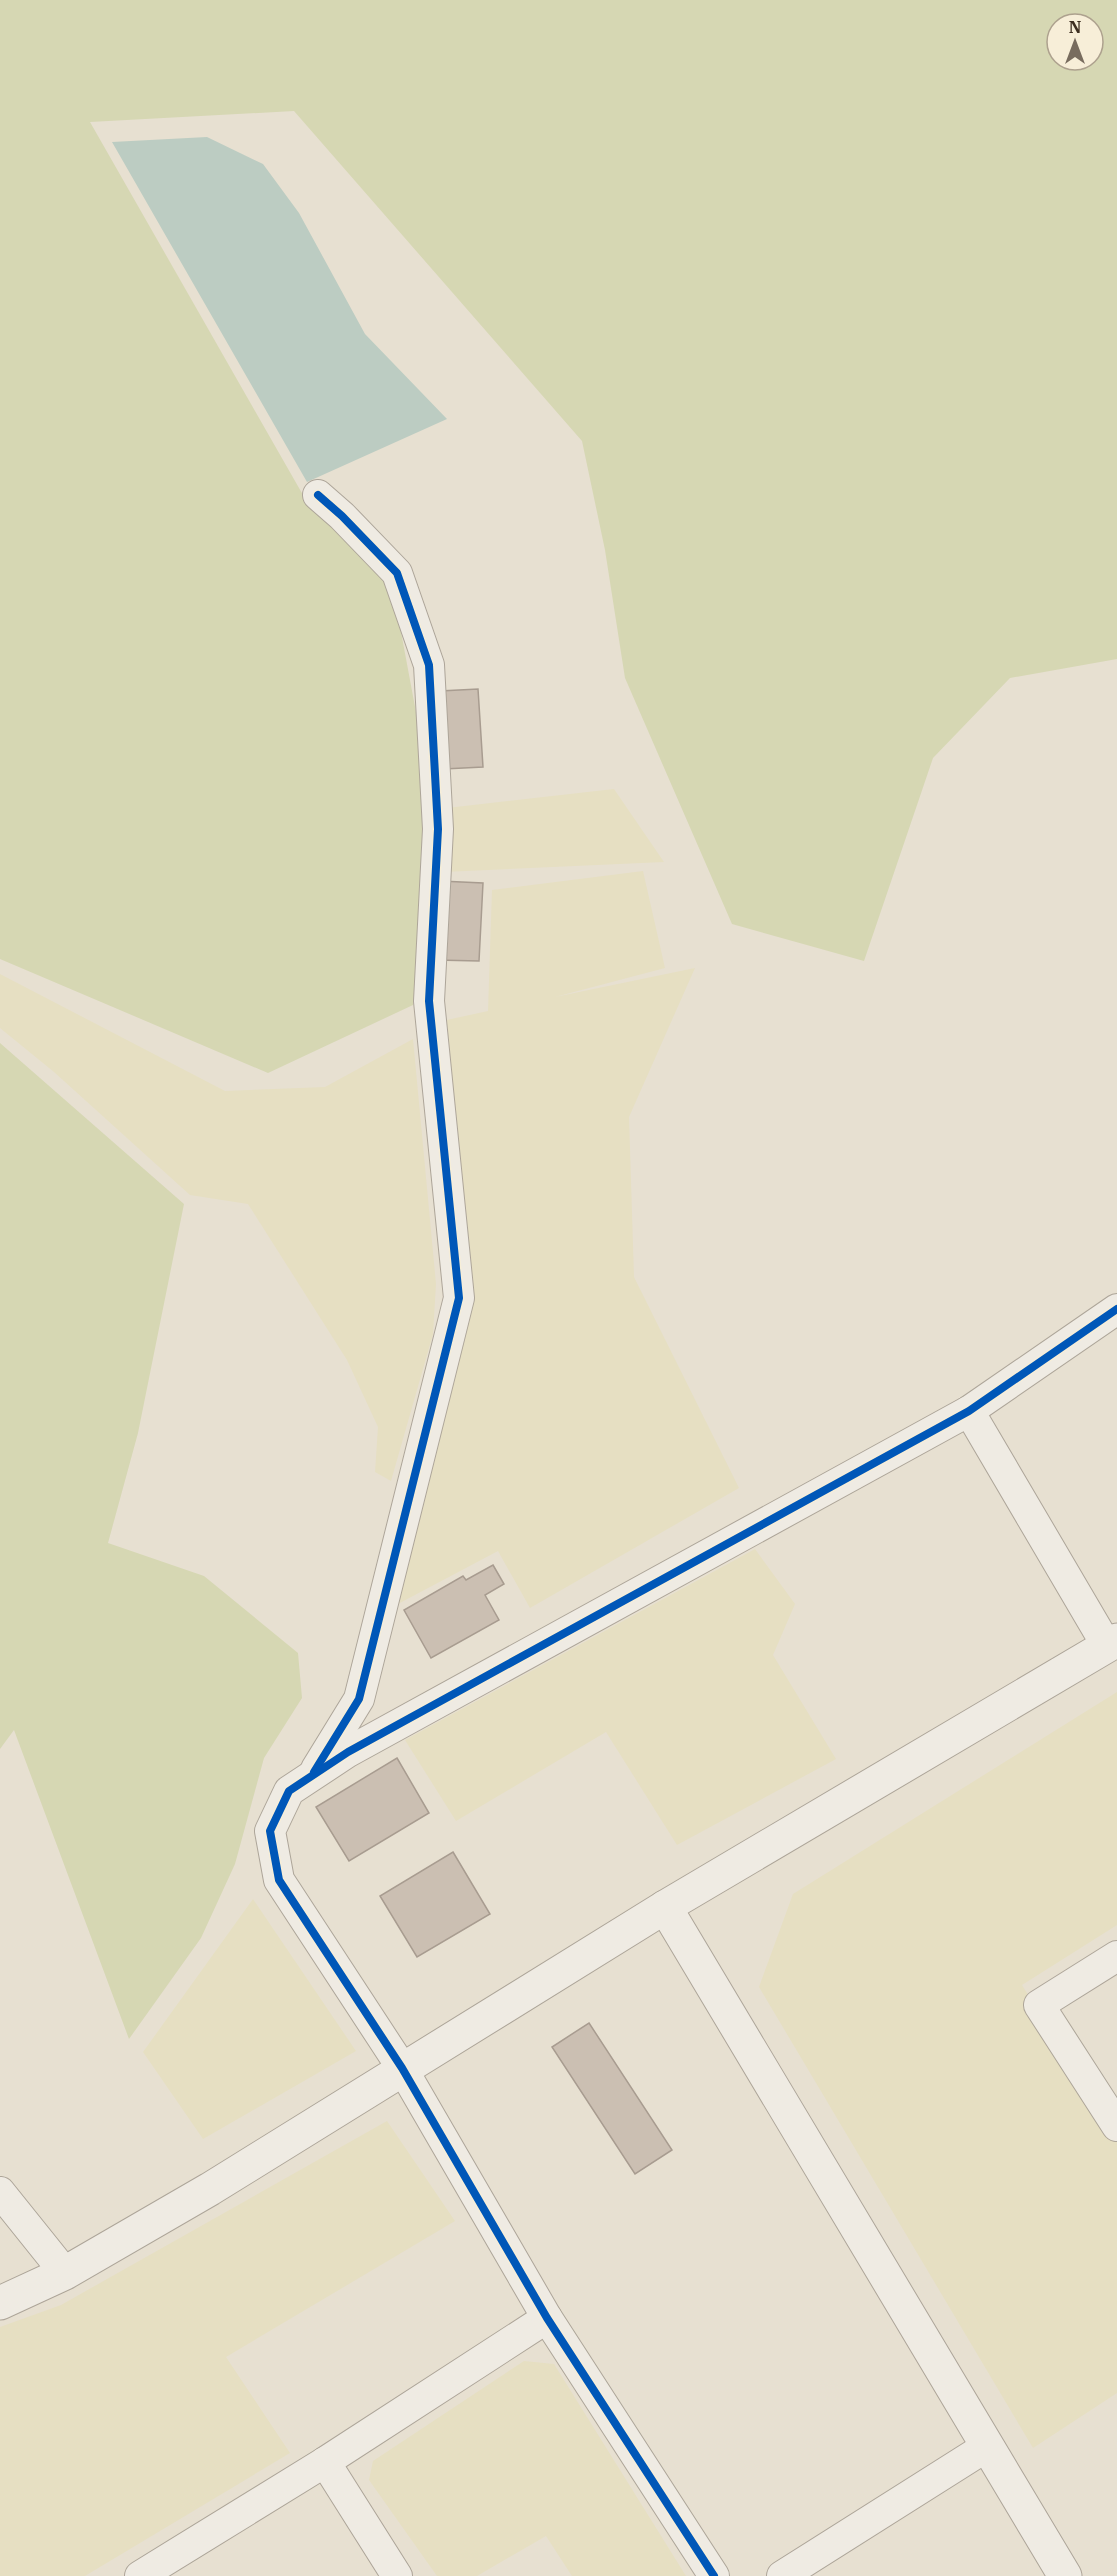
<svg xmlns="http://www.w3.org/2000/svg" width="1117" height="2576" font-family="'IBM Plex Serif',serif">
	<style>
		.farmland { fill: #e6dfc2 }
		.green { fill: #d6d7b3; fill-rule: evenodd }
		.water { fill: #bcccc2 }
		.building { fill: #cbbfb2; stroke: #a89c90; stroke-width: 1.5 }
		.lines { fill: none; stroke-linecap: round; stroke-linejoin: round }
		.minor-casing { stroke: #ada599; stroke-width: 32 }
		.tertiary-casing { stroke: #ada599; stroke-width: 35 }
		.minor { stroke: #efebe3; stroke-width: 30 }
		.tertiary { stroke: #efebe3; stroke-width: 33 }
		.cycleway-casing { stroke: #f7eed8; stroke-width: 11 }
		.cycleway { stroke: #0057b8; stroke-width: 8 }
	</style>
	<rect width="100%" height="100%" fill="#e7e0d1"/>
	<g class="farmland">
		<polygon points="614,789 664,862 444,872 447,808"/>
		<polygon points="643,871 665,968 555,997 695,968 629,1117 634,1277 739,1488 530,1608 498,1551 396,1605 470,1289 442,1021 488,1011 492,890"/>
		<polygon points="0,974 225,1091 325,1087 413,1039 436,1284 433,1334 391,1481 375,1472 378,1427 347,1360 248,1204 190,1195 54,1072 0,1028"/>
		<polygon points="755,1549 795,1604 773,1655 836,1759 677,1845 606,1732 456,1821 405,1740"/>
		<polygon points="1117,1692 1117,1925 1022,1985 1117,2140 1117,2393 1033,2448 759,1987 793,1894"/>
		<polygon points="253,1899 356,2051 203,2139 143,2052"/>
		<polygon points="387,2121 455,2221 226,2357 290,2453 85,2576 0,2576 0,2327 61,2305"/>
		<polygon points="524,2361 554,2364 686,2576 572,2576 546,2536 477,2576 437,2576 369,2480 373,2461"/>
	</g>
	<g class="green">
		<path d="M0,0H1117V659L1010,678L933,758L864,961L732,924L625,678L605,550L582,441L294,111L90,122L303,495L390,573L421,739L423,905L413,1005L268,1073L0,959ZM1057,24H1093V60H1057Z"/>
		<polygon points="0,1043 184,1204 138,1433 108,1543 204,1576 298,1653 302,1698 264,1758 235,1864 201,1938 129,2039 14,1730 0,1749"/>
	</g>
	<polygon class="water" points="207,137 263,164 299,213 365,334 447,419 307,482 112,142"/>
	<g class="building">
		<polygon points="478,689 483,767 444,769 440,691"/>
		<polygon points="440,881 483,883 479,961 436,960"/>
		<polygon points="493,1565 504,1584 485,1595 499,1620 431,1658 404,1610 463,1576 466,1580"/>
		<polygon points="397,1758 429,1813 349,1861 316,1807"/>
		<polygon points="453,1852 490,1914 417,1957 380,1896"/>
		<polygon points="589,2023 672,2150 635,2174 552,2047"/>
	</g>
	<g class="lines">
		<g class="minor-casing">
			<g id="minor">
				<polyline points="969,1411 1107,1646"/>
				<polyline points="316,1769 359,1699 459,1298 429,1001 438,829 429,665 397,573 342,516 318,495"/>
				<polyline points="1117,1956 1039,2005 1117,2126"/>
				<polyline points="0,2192 65,2273"/>
				<polyline points="325,2462 397,2576"/>
				<polyline points="140,2576 325,2462 547,2318"/>
				<polyline points="714,2576 547,2318 402,2068 279,1880 270,1831 289,1791 348,1752 969,1411 1117,1309"/>
				<polyline points="782,2576 986,2447"/>
			</g>
		</g>
		<g class="tertiary-casing">
			<g id="tertiary">
				<polyline points="665,1907 1065,2576"/>
				<polyline points="0,2303 65,2273 210,2189 665,1907 1117,1640"/>
			</g>
		</g>
		<use href="#minor" class="minor"/>
		<use href="#tertiary" class="tertiary"/>
		<g class="cycleway-casing">
			<g id="cycleway">
				<polyline points="314,1772 359,1699 459,1298 429,1001 438,829 429,665 397,573 342,516 318,495"/>
				<polyline points="714,2576 547,2318 402,2068 279,1880 270,1831 289,1791 348,1752 969,1411 1117,1309"/>
			</g>
		</g>
		<use href="#cycleway" class="cycleway"/>
	</g>
	<g transform="translate(1075 42)"><circle r="28" fill="#f7eed8" stroke="#ada18e" stroke-width="1.5"/>
	<path d="M0-4.5L10 22L0 15L-10 22Z" fill="#786c5e"/>
	<text y="-9" font-size="16" font-weight="bold" text-anchor="middle" fill="#3d2e20">N</text>
	</g>
</svg>
